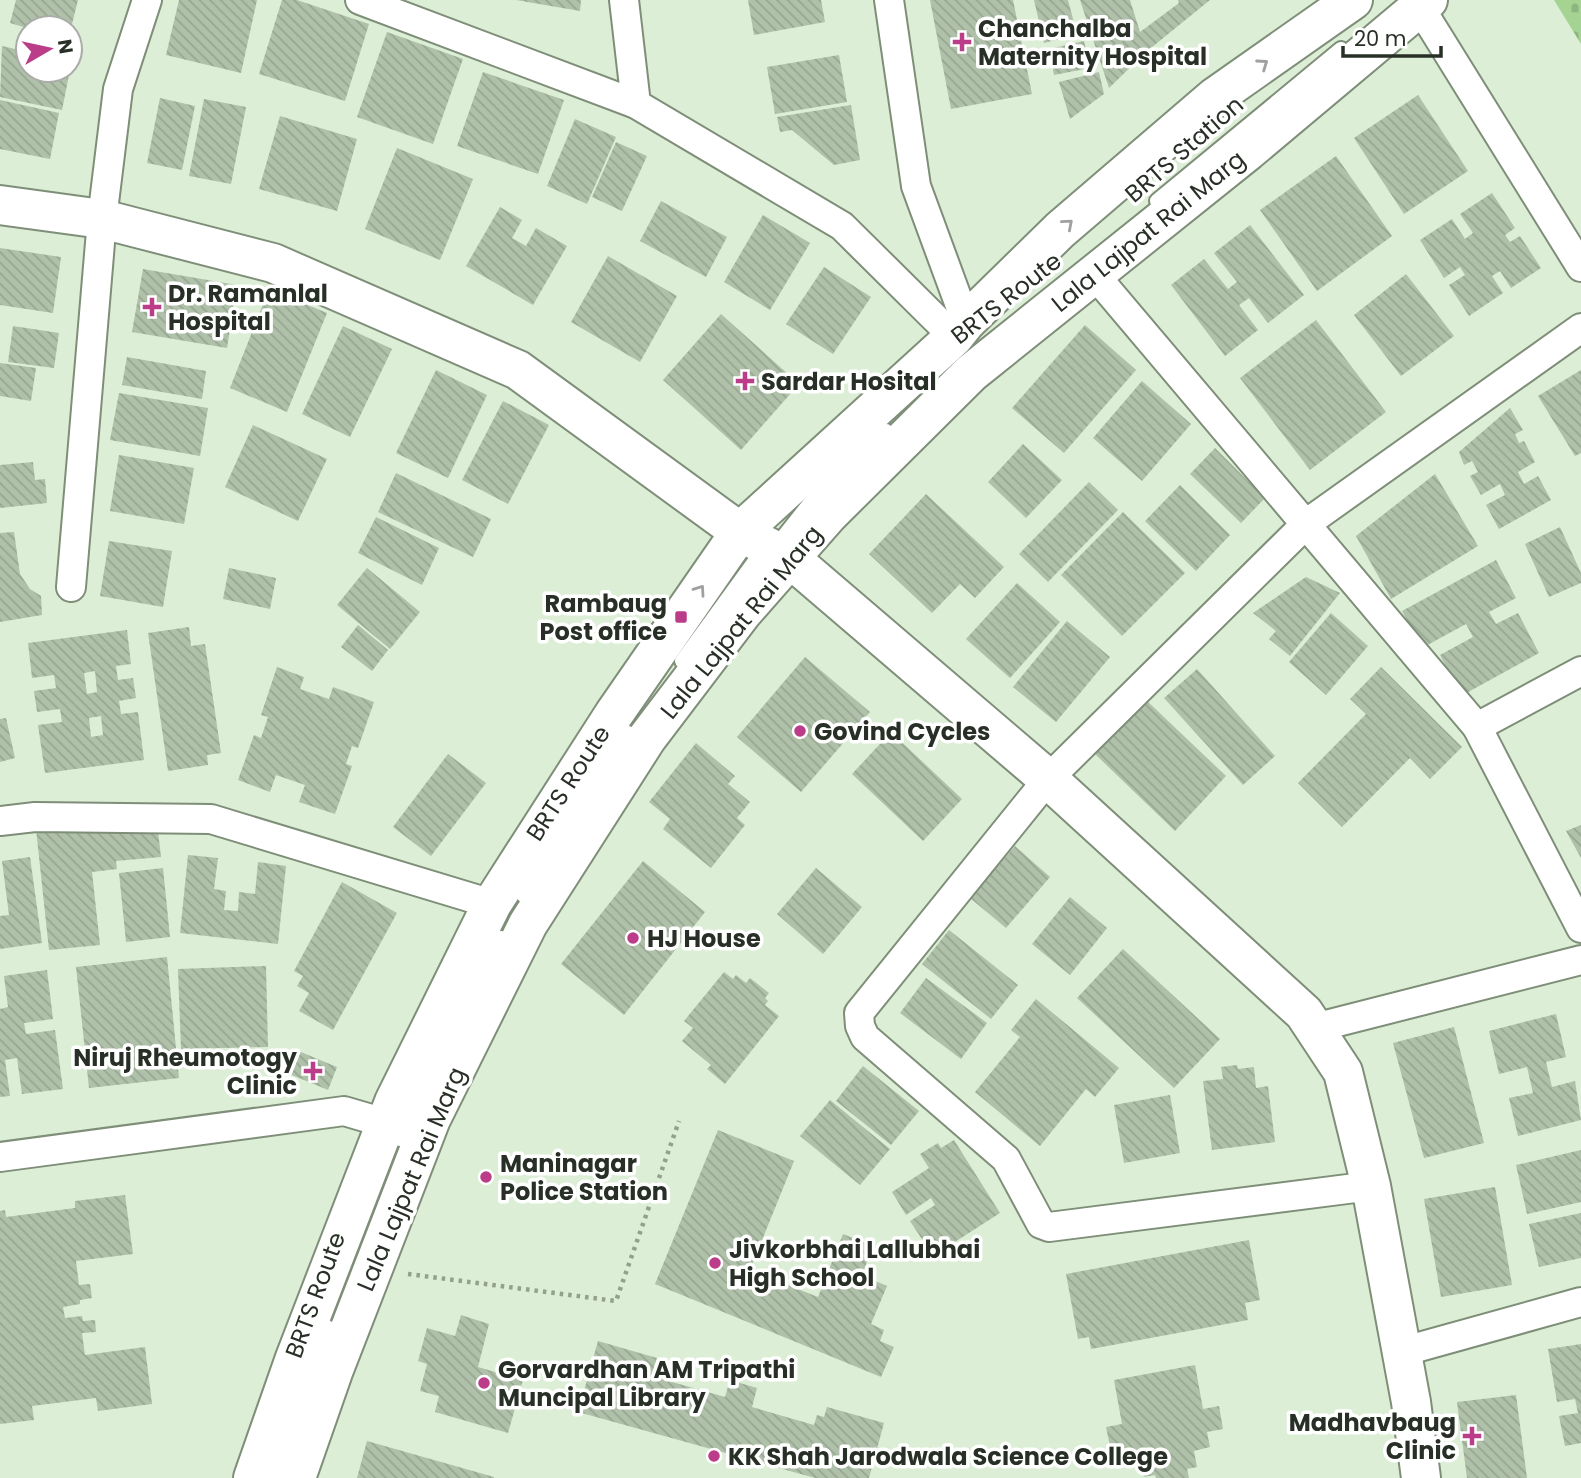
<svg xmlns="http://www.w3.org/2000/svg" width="1581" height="1478" font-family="Poppins,sans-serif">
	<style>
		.cemetery { fill: url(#cemetery-stones) }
		.building { fill: url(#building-back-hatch); fill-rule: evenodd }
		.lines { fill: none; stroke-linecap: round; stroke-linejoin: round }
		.lane-casing { stroke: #7e8e78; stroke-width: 18 }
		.street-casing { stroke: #7e8e78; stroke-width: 32 }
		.secondary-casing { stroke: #7e8e78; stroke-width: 42 }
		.path { stroke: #92a08d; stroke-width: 4.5; stroke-dasharray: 3.5 5; stroke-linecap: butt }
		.lane { stroke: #fff; stroke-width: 14 }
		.street { stroke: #fff; stroke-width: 28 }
		.secondary { stroke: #fff; stroke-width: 38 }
		.oneway { stroke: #9ea19d }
		.poi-dot { fill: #bb3c89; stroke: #fff; stroke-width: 2.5 }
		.labels { text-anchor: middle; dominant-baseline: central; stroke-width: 7; stroke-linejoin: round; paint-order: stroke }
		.poi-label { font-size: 24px; font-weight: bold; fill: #282f26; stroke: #fff; text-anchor: start }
		.street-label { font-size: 24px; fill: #282f26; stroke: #fff }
	</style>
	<defs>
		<pattern id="cemetery-stones" width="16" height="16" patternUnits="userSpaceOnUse" patternTransform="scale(1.75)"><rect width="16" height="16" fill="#a4d392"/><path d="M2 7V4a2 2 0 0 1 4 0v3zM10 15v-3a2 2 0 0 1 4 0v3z" fill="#8db57e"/></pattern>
		<pattern id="building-back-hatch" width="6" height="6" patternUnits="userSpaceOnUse" patternTransform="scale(1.75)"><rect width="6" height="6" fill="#b0c1aa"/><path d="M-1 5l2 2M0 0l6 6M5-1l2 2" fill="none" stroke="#97a692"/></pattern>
	</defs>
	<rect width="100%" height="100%" fill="#dceed5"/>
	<polygon class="cemetery" points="1554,0 1581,0 1581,44"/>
	<g class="building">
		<polygon points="16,0 78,0 71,28 27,28 10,23"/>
		<polygon points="179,0 257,0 241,73 166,55"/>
		<polygon points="282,0 297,0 369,24 345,101 259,74"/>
		<polygon points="516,0 581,0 580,11"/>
		<polygon points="748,0 821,0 825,22 754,35"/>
		<polygon points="930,0 1013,0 1032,94 951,109"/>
		<polygon points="1034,0 1068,0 1077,34 1044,43"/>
		<polygon points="1080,0 1130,0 1140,32 1179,3 1178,0 1210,0 1146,52 1109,88"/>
		<polygon points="387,32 463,59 433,144 357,117"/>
		<polygon points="1084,41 1090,68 1054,75 1049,49"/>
		<polygon points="2,46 28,52 28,70 70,70 62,110 0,97"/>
		<polygon points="839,55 847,102 775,114 767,67"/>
		<polygon points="483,72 564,100 538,174 457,146"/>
		<polygon points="1099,72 1104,94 1070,119 1059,82"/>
		<polygon points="1418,95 1468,171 1404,214 1354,138"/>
		<polygon points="160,98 195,106 182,170 147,163"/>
		<polygon points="204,99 246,107 231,184 189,176"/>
		<polygon points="0,100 59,113 50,159 0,149"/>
		<polygon points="851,105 860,160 834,165 792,130 780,132 777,117"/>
		<polygon points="280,116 357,139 337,211 259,189"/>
		<polygon points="575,119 616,137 587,204 547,186"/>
		<polygon points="616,142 647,156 622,211 592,197"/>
		<polygon points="397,148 473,179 440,260 365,229"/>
		<polygon points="1336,156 1392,236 1317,291 1260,210"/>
		<polygon points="1492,193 1515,228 1505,235 1510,242 1520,236 1541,268 1511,288 1500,271 1492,276 1503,293 1469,316 1449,285 1465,275 1460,267 1444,278 1420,240 1452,219 1465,239 1473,233 1460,214"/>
		<polygon points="661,201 727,237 706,277 640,241"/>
		<polygon points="500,207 522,220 512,238 526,246 536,228 567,246 533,305 466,266"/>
		<polygon points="763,215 810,243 770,310 724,282"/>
		<polygon points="1250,225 1304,295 1268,323 1249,298 1239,305 1258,330 1225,356 1171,285 1204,259 1228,289 1237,282 1214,253"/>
		<polygon points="0,248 61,257 53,313 0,305"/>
		<polygon points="608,256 677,296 640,362 571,322"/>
		<polygon points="824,267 871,297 833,354 786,324"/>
		<polygon points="143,269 237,285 227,348 132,332"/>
		<polygon points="1406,274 1454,336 1401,376 1354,315"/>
		<polygon points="269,289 327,313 287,412 230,388"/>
		<polygon points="721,314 799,384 741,450 663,380"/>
		<polygon points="1316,320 1386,412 1310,470 1240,378"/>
		<polygon points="1085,325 1136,370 1064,453 1012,408"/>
		<polygon points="13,326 59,333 54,368 8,362"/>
		<polygon points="343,326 392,349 350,437 302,414"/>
		<polygon points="127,357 206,371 202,399 122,385"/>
		<polygon points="0,363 36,368 31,401 0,396"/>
		<polygon points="436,370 487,395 448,478 396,453"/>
		<polygon points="1581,370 1581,453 1575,456 1538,396"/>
		<polygon points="1142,381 1191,424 1142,481 1093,438"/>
		<polygon points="119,393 208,408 200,456 110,440"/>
		<polygon points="503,401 549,425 508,504 462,480"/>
		<polygon points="1510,408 1523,430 1515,434 1519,443 1524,441 1535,462 1518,472 1524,484 1538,476 1551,500 1499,529 1486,505 1505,495 1500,484 1481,495 1470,476 1478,472 1472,461 1464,465 1459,452"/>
		<polygon points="253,425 327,459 298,521 225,487"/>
		<polygon points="1023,444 1062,480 1026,518 988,482"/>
		<polygon points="1215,448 1265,498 1241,523 1190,474"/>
		<polygon points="119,455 194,468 184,524 110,511"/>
		<polygon points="33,462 35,480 45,479 47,503 0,508 0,465"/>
		<polygon points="396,473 491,519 473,557 378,512"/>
		<polygon points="1435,474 1478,546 1391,599 1356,536"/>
		<polygon points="1089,482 1118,510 1048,582 1019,554"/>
		<polygon points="1180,485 1230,535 1196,571 1145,521"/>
		<polygon points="926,494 1004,567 975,598 960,584 932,613 869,554"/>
		<polygon points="1123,512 1185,573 1122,636 1061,575"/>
		<polygon points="376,517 439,548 422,585 358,553"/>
		<polygon points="1560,527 1581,573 1581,583 1549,597 1525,544"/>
		<polygon points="14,532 20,574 30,589 41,596 42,615 0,622 0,533"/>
		<polygon points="109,541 172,551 163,607 100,596"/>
		<polygon points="1496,560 1516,598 1489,612 1496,624 1518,613 1539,653 1461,696 1440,655 1473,637 1466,624 1422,648 1402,611"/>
		<polygon points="229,568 276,578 270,609 223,599"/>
		<polygon points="367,568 420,612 390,649 337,605"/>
		<polygon points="1306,577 1340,593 1290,656 1269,639 1276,631 1253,613"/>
		<polygon points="1017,583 1060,622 1010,678 966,639"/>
		<polygon points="1331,613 1368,646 1326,695 1289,662"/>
		<polygon points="1067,621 1110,657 1056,722 1013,687"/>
		<polygon points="358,625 388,650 372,671 341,647"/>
		<polygon points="189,627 191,646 205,644 221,753 207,755 208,765 168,771 148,633"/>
		<path d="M127,630L131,664L116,666L118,680L133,678L136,698L119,701L121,714L138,712L144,760L45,773L38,725L62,722L60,709L37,712L34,691L56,688L54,675L32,678L28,643ZM95,671L97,692L87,694L84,673ZM101,716L103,735L91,737L89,718Z"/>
		<polygon points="805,657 870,712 801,792 737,737"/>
		<polygon points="277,667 304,677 300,689 329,699 333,687 374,702 358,748 352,746 346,764 352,766 335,814 299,802 305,785 276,775 270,792 238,780 254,735 261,738 268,717 261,715"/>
		<polygon points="1381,667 1462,747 1430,779 1410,758 1342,827 1298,783 1366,714 1350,699"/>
		<polygon points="1197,669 1275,756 1243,785 1164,698"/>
		<polygon points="1146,700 1226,776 1175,831 1095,754"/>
		<polygon points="6,718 15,758 0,762 0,719"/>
		<polygon points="891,732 962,799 923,841 852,774"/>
		<polygon points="696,743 735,776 728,784 750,802 737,818 745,825 711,868 663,829 670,819 649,802"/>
		<polygon points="448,754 486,783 431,856 393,827"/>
		<polygon points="157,822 161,857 116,861 117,869 92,872 100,945 49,950 36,829"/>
		<polygon points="1581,825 1581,858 1566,831"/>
		<polygon points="1015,846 1050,877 1006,928 970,898"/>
		<polygon points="188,855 218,858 214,889 226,891 224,910 238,911 239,892 255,894 258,862 286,866 278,944 180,933"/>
		<polygon points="30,857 42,943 0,949 0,916 9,915 2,861"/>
		<polygon points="643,861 705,912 624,1015 561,964"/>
		<polygon points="163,868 170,937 126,942 119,873"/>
		<polygon points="816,868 862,907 823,954 777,914"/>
		<polygon points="342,882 397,913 333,1030 299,1011 309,993 297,986 303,976 294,971"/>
		<polygon points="1070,897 1107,928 1070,975 1032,944"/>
		<polygon points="949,930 1018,985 991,1019 922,964"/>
		<polygon points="1123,949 1220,1039 1174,1088 1077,998"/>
		<polygon points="167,957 179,1078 89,1088 76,967"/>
		<polygon points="266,966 268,1047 181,1049 178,969"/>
		<polygon points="47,970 53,1019 24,1023 26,1034 55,1030 63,1089 22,1094 17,1058 5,1060 10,1096 0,1097 0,1009 8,1007 4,976"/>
		<polygon points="724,972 733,979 736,975 746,983 750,978 769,993 765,998 768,1001 765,1005 779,1016 725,1084 707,1069 711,1065 682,1041 693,1028 684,1021"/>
		<polygon points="926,978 987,1023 961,1059 900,1013"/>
		<polygon points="1036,999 1119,1068 1095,1097 1086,1089 1040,1146 975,1092 1020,1037 1011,1030"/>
		<polygon points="1556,1014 1566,1057 1546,1062 1552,1087 1575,1081 1581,1120 1518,1136 1509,1098 1533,1093 1527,1067 1499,1074 1489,1031"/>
		<polygon points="1454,1027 1484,1143 1424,1158 1393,1043"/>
		<polygon points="296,1050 337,1067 328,1090 287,1073"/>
		<polygon points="1237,1065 1238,1069 1254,1067 1256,1088 1268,1086 1275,1142 1212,1150 1203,1081 1223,1079 1221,1067"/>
		<polygon points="863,1066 919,1111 891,1145 836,1101"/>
		<polygon points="1170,1095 1180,1153 1124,1163 1114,1105"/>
		<polygon points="830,1100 890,1149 860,1185 800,1136"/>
		<polygon points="718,1130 794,1161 750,1270 818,1297 843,1234 873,1246 862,1275 887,1286 871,1324 884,1330 880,1341 894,1347 881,1377 655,1284"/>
		<polygon points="954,1140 1000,1213 933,1256 910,1221 935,1205 931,1198 906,1215 892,1192 929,1168 920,1154 938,1143 941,1148"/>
		<polygon points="1581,1150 1581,1202 1527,1214 1516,1165"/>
		<polygon points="1495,1187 1512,1285 1441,1297 1424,1199"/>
		<polygon points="125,1195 133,1254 76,1261 79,1285 90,1284 92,1298 80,1300 80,1304 63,1307 65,1318 82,1316 83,1321 95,1320 96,1332 82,1333 85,1355 145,1347 152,1404 98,1411 96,1398 32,1406 34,1420 0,1424 0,1211 5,1210 6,1217 75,1208 75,1201"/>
		<polygon points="1581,1213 1581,1258 1539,1267 1529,1224"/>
		<polygon points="1249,1240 1260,1300 1245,1303 1248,1320 1091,1349 1089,1337 1078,1339 1066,1274"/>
		<polygon points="461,1315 489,1324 478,1367 523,1380 508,1433 435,1412 439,1396 420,1391 427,1364 418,1361 427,1328 455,1336"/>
		<polygon points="598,1341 657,1358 654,1368 660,1370 658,1378 725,1397 730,1380 757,1388 752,1407 814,1425 817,1415 824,1417 827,1407 884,1423 869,1478 815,1478 578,1412"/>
		<polygon points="1581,1344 1581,1443 1565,1446 1559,1416 1578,1413 1575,1399 1557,1402 1548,1349"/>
		<polygon points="1195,1365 1203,1409 1219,1406 1223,1429 1207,1432 1210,1447 1194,1451 1197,1467 1187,1469 1189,1478 1156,1478 1155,1475 1144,1477 1141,1461 1129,1463 1126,1448 1111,1451 1106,1427 1122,1424 1114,1380"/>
		<polygon points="1516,1395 1527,1478 1467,1478 1457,1402"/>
		<polygon points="367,1441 494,1477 494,1478 357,1478"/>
	</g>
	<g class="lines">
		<g class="lane-casing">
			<g id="lane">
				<polyline points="1157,201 1341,49"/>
				<polyline points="682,661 754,562 772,551 814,498 886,431"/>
				<polyline points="524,896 553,845 628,733"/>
				<polyline points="400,1139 501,938"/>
				<polyline points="274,1478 327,1327"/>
			</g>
		</g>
		<g class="street-casing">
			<g id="street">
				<polyline points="360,0 636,104 842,226 954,337"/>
				<polyline points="624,0 636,104"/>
				<polyline points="889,0 916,186 966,322"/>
				<polyline points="1419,6 1581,267"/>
				<polyline points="1094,274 1477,727"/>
				<polyline points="71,587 102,219 118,89 147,0"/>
				<polyline points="1581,671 1477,727 1581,928"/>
				<polyline points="0,821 35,817 211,819 492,904"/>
				<polyline points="1314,1028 1581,960"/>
				<polyline points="0,1157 344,1111 385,1123"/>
				<polyline points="1371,1186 1049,1227 1041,1224 1006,1159 865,1037 860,1026 859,1013 1048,779 1307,523 1581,328"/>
				<polyline points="1401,1352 1581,1302"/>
			</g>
		</g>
		<g class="secondary-casing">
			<g id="secondary">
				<polyline points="0,205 102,219 273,263 518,370 740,532 791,559 1048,779 1304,1013 1343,1072 1371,1186 1411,1402 1421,1478"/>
				<polyline points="253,1478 295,1358 394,1102 492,904 614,714 740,532 954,337 966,322 1060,230 1215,97 1353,0"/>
				<polyline points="296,1478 333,1372 431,1119 528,924 647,738 742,613 829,514 971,373 1248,151 1428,0"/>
			</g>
		</g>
		<polyline class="path" points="408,1274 616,1301 679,1121"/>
		<use href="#lane" class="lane"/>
		<use href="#street" class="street"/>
		<use href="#secondary" class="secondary"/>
	</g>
	<defs><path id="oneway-chevron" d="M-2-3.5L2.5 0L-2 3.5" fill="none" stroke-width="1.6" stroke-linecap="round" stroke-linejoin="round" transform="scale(1.75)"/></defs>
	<g class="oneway">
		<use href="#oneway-chevron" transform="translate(1263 64) rotate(-35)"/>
		<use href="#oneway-chevron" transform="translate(1068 224) rotate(-41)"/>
		<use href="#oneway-chevron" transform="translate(700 590) rotate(-55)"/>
	</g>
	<g class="poi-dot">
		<path d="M958.5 31.5h7v7h7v7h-7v7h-7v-7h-7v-7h7z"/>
		<path d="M148.5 296.5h7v7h7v7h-7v7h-7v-7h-7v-7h7z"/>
		<path d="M741.5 370.5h7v7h7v7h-7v7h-7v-7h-7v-7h7z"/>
		<rect x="674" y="610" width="14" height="14" rx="3.5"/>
		<circle cx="800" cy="731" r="7"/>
		<circle cx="633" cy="938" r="7"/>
		<path d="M309.5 1060.5h7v7h7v7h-7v7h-7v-7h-7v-7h7z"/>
		<circle cx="486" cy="1177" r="7"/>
		<circle cx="715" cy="1263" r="7"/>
		<circle cx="484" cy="1383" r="7"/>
		<path d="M1468.5 1425.5h7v7h7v7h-7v7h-7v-7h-7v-7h7z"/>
		<circle cx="714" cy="1456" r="7"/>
	</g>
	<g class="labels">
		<g class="poi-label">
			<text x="978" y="28">Chanchalba<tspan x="978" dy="28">Maternity Hospital</tspan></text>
			<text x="168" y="293">Dr. Ramanlal<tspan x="168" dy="28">Hospital</tspan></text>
			<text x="761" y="381">Sardar Hosital</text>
			<text x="667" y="603" text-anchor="end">Rambaug<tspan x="667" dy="28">Post office</tspan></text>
			<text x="814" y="731">Govind Cycles</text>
			<text x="647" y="938">HJ House</text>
			<text x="297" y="1057" text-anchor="end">Niruj Rheumotogy<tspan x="297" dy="28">Clinic</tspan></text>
			<text x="500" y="1163">Maninagar<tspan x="500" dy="28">Police Station</tspan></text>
			<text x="729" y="1249">Jivkorbhai Lallubhai<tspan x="729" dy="28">High School</tspan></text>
			<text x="498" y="1369">Gorvardhan AM Tripathi<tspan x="498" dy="28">Muncipal Library</tspan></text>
			<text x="1456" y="1422" text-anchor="end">Madhavbaug<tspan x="1456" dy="28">Clinic</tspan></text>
			<text x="728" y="1456">KK Shah Jarodwala Science College</text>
		</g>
		<g class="street-label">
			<text transform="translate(1184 149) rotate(-41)">BRTS Station</text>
			<text transform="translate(1148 231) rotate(-39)">Lala Lajpat Rai Marg</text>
			<text transform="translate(1006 298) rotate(-38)">BRTS Route</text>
			<text transform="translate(741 622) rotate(-51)">Lala Lajpat Rai Marg</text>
			<text transform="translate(568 783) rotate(-57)">BRTS Route</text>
			<text transform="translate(411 1179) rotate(-67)">Lala Lajpat Rai Marg</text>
			<text transform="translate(315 1295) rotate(-70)">BRTS Route</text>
		</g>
	</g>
	<g transform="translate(49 49) rotate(81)"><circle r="33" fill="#ffffff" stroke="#a9aca8" stroke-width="2"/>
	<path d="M0-5L12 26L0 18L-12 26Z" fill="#bb3c89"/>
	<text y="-10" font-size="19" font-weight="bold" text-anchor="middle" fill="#282f26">N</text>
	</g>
	<path d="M1343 46v10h98v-10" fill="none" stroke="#282f26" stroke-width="3.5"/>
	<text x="1354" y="46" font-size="21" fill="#282f26" stroke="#ffffff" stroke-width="5" paint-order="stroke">20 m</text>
</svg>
